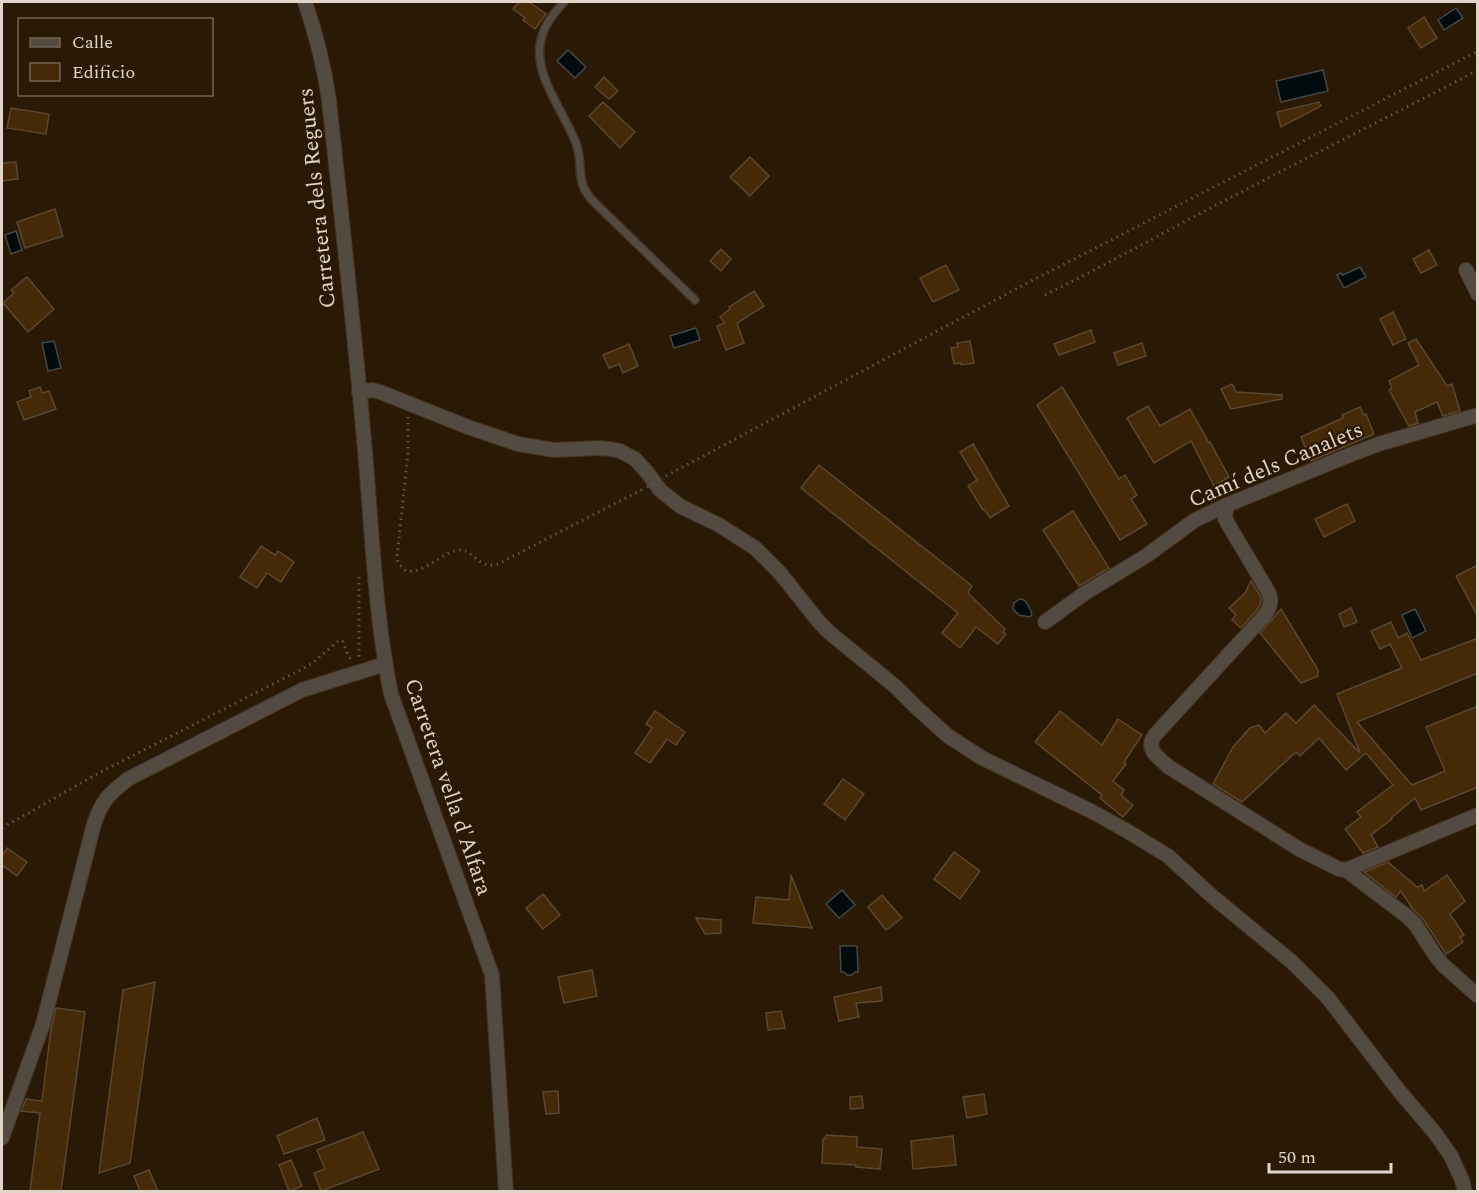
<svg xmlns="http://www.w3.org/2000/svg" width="1479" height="1193" font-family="Spectral,serif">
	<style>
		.water { fill: #010b0d; stroke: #444845; stroke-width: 1.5 }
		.building { fill: #452a07; stroke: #5b4731; stroke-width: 1.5 }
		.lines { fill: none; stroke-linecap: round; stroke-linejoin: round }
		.lane-casing { stroke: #443320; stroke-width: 10 }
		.street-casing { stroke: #443320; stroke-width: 16 }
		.path { stroke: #655543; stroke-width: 3; stroke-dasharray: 1.5 4.5; stroke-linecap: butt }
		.lane { stroke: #534a41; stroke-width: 7 }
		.street { stroke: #534a41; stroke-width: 14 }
		.path-bridge { stroke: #655543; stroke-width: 3; stroke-dasharray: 1.5 4.5; stroke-linecap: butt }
		.labels { text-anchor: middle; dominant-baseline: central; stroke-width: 4.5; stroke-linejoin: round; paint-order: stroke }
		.street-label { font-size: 22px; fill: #e1d5c9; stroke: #2a1904 }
	</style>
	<rect width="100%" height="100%" fill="#2a1904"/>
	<g class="water">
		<polygon points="1456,8 1463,18 1444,30 1438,20"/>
		<polygon points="568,50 586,67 575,78 557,61"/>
		<polygon points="1323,70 1328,91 1281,102 1276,81"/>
		<polygon points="16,231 22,250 11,254 5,235"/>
		<polygon points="1360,267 1366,277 1344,288 1337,275 1341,273 1343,275"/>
		<polygon points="696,328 700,340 674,348 670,336"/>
		<polygon points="54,341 61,368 48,371 42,343"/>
		<path d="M1020,599C1028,600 1029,608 1032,614L1030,617L1019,615L1013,609L1014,603Z"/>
		<polygon points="1415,609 1426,631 1412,638 1402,615"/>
		<polygon points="842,890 855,905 839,918 826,904"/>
		<polygon points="840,946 857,946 858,972 855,972 852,975 847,975 844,972 841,972"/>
	</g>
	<g class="building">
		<polygon points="519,2 529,2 546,14 535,29 523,20 525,18 513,9"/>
		<polygon points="1424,17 1437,38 1421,48 1408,28"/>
		<polygon points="604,77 618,91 609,99 595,87"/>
		<polygon points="603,102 635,132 620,148 589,116"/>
		<polygon points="1319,102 1321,106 1281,127 1277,112"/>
		<polygon points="11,108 49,114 46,134 7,128"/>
		<polygon points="750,157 769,176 750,196 730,177"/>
		<polygon points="16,162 18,179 2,181 2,163"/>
		<polygon points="55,209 63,236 25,248 17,222"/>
		<polygon points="721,249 731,259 721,271 710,261"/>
		<polygon points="1429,250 1437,265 1421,273 1413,259"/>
		<polygon points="946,265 959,290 933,302 920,278"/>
		<polygon points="27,277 54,309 28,332 3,303 14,293 11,290"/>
		<polygon points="754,291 764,306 737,323 744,343 726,350 717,326 725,323 720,317 730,309 729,307"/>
		<polygon points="1393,312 1406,339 1393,345 1380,319"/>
		<polygon points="1091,330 1095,342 1059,355 1054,344"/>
		<polygon points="1416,339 1447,386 1452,384 1460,411 1443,416 1437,402 1415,412 1418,423 1409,426 1389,390 1392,388 1389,381 1419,365 1408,343"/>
		<polygon points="970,341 974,363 961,365 961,363 954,364 951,348 958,347 957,343"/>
		<polygon points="1142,343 1146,356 1118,365 1114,353"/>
		<polygon points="629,344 638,366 623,373 619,364 609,368 603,355"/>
		<polygon points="1232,384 1236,392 1282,395 1282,399 1231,409 1221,389"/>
		<polygon points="40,387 42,393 49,391 56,409 24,420 17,402 31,397 29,391"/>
		<polygon points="1062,387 1119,479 1125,475 1137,495 1131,499 1147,524 1120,540 1037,405"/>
		<polygon points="1148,406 1160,426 1190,409 1209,443 1210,442 1229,477 1214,486 1191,441 1154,463 1127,418"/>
		<polygon points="1360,407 1364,415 1366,414 1374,434 1311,461 1301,437 1343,418 1342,415"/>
		<polygon points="973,444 1009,506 990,518 985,510 983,510 968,486 977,480 960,452"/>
		<polygon points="819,465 972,586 968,593 1005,629 1003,632 1006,634 998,644 976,627 960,648 942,633 958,613 801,488"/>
		<polygon points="1347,504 1355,521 1324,537 1315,519"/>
		<polygon points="1073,511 1109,568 1079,586 1043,530"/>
		<polygon points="261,546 275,555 278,551 294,562 281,582 267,573 257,588 240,577"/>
		<polygon points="1478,565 1478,617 1456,576"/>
		<polygon points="1251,581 1261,597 1261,603 1257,610 1241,628 1232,620 1236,615 1229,608 1245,593"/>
		<polygon points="1351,608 1357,622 1344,627 1339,614"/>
		<polygon points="1281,609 1318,670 1318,676 1301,683 1260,633"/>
		<polygon points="1391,622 1398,638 1407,633 1421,660 1478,638 1478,673 1357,722 1412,785 1445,771 1426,727 1478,706 1478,787 1421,810 1415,798 1391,818 1392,819 1371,835 1378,847 1363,853 1345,829 1361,817 1357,812 1393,785 1366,753 1346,770 1319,738 1300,756 1296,752 1242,802 1213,784 1233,747 1250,728 1259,725 1265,733 1286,713 1296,723 1314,705 1360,753 1337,694 1402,668 1390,644 1380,649 1371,631"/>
		<polygon points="655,711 685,732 676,745 667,739 650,763 635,753 652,728 646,724"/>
		<polygon points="1060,711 1102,745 1118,719 1142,735 1124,762 1126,764 1113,781 1124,790 1121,795 1133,805 1123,817 1100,798 1102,795 1035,742"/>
		<polygon points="843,779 864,794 845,820 824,804"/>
		<polygon points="7,848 27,862 17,876 2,865 2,856"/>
		<polygon points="954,852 980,871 960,899 934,879"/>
		<polygon points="1388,862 1417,887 1422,885 1424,891 1447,875 1465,901 1450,914 1464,935 1460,937 1463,942 1446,954 1423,919 1412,908 1401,891 1396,897 1364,872 1383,864 1384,865 1383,864"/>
		<polygon points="791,875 812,928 753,923 756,897 789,900"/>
		<polygon points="543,894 560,915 543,929 526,908"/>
		<polygon points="882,895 902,918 886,930 868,907"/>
		<polygon points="696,918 721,920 721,933 705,934"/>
		<polygon points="592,970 597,996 564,1003 558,977"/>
		<polygon points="155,982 130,1163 99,1173 123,990"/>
		<polygon points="881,987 882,1001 856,1003 859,1017 839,1021 834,997"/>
		<polygon points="56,1008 85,1012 61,1191 30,1191 40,1113 21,1111 26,1099 42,1101 51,1029"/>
		<polygon points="781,1011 785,1028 768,1030 766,1013"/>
		<polygon points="558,1091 559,1113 546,1114 543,1092"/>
		<polygon points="984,1094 987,1114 967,1118 963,1097"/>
		<polygon points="862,1096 863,1108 850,1109 850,1097"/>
		<polygon points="317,1118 325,1140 284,1154 277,1136"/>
		<polygon points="363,1132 379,1169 321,1191 314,1173 325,1169 317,1150"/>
		<polygon points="826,1135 857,1137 857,1147 882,1149 880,1169 856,1167 856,1165 822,1163 823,1139 825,1139"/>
		<polygon points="953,1136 956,1165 913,1169 911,1141"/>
		<polygon points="291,1160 302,1186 289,1191 279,1165"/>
		<polygon points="149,1170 158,1191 140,1191 134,1176"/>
	</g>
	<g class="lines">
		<g class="lane-casing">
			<path id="lane" d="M564,2C556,11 547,21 543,33C528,71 565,111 577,146C584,170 574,181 594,202L695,300"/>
		</g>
		<g class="street-casing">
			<g id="street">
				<path d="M305,2C316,34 324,66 329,100C341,213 354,326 364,440C372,525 374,610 391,694L492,975L506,1192"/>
				<polyline points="1466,270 1478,294"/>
				<polyline points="359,392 372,390 380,392 468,427 518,444 554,450 598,448 610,449 620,451 635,459 647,472 660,490 680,506 719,525 755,548 780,573 819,622 830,633 896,687 917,708 948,736 982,758 1093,812 1127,831 1168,856 1213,897 1292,962 1328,998 1400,1092 1435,1133 1451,1156 1462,1180 1465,1192"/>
				<path d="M1227,505L1225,518L1228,524L1269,593C1272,602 1270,608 1264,616L1155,735C1144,749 1159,758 1169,767L1299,849L1339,869L1346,870L1408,917L1415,924L1435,955L1443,965L1478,996"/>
				<polyline points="1045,622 1085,593 1146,556 1195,520 1227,505 1352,454 1379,444 1478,415"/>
				<polyline points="1346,870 1478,815"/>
				<path d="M2,1138L43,1024L94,824C102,800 109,794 128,779L302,690L385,664"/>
			</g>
		</g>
		<g class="path">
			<path d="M1045,295C1114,261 1182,222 1251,187C1326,148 1402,110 1478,70"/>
			<path d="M408,417V453L397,558L398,563L406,571C426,574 441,552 459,550C471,549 477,564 489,565C490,566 498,564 498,564L643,489"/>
			<polyline points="666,476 1014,290 1478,51"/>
			<polyline points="359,577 359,657"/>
			<polyline points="2,828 97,774 306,667 314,662 337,642 340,640 343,642 349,657 351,659"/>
		</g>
		<use href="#lane" class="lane"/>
		<use href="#street" class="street"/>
		<polyline class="path-bridge" points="647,487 663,478"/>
	</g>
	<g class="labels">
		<g class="street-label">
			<text transform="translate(317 198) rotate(-96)">Carretera dels Reguers</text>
			<text transform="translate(1276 465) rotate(-23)">Camí dels Canalets</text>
			<text transform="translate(448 787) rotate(71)">Carretera vella d'Alfara</text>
		</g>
	</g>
	<rect width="1479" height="1193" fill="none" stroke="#e1d5c9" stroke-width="6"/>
	<rect x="18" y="18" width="195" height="78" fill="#2a1904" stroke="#736453" stroke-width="1.5"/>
	<rect x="30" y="38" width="30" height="9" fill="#534a41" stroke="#736453" stroke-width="1.5"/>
	<text x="72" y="48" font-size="18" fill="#e1d5c9">Calle</text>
	<rect x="30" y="63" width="30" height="18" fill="#452a07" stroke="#736453" stroke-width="1.5"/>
	<text x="72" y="78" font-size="18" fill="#e1d5c9">Edificio</text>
	<path d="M1269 1163v9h122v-9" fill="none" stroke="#e1d5c9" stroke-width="3"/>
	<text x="1278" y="1163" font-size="18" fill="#e1d5c9" stroke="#2a1904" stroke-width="4.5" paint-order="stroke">50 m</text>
</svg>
